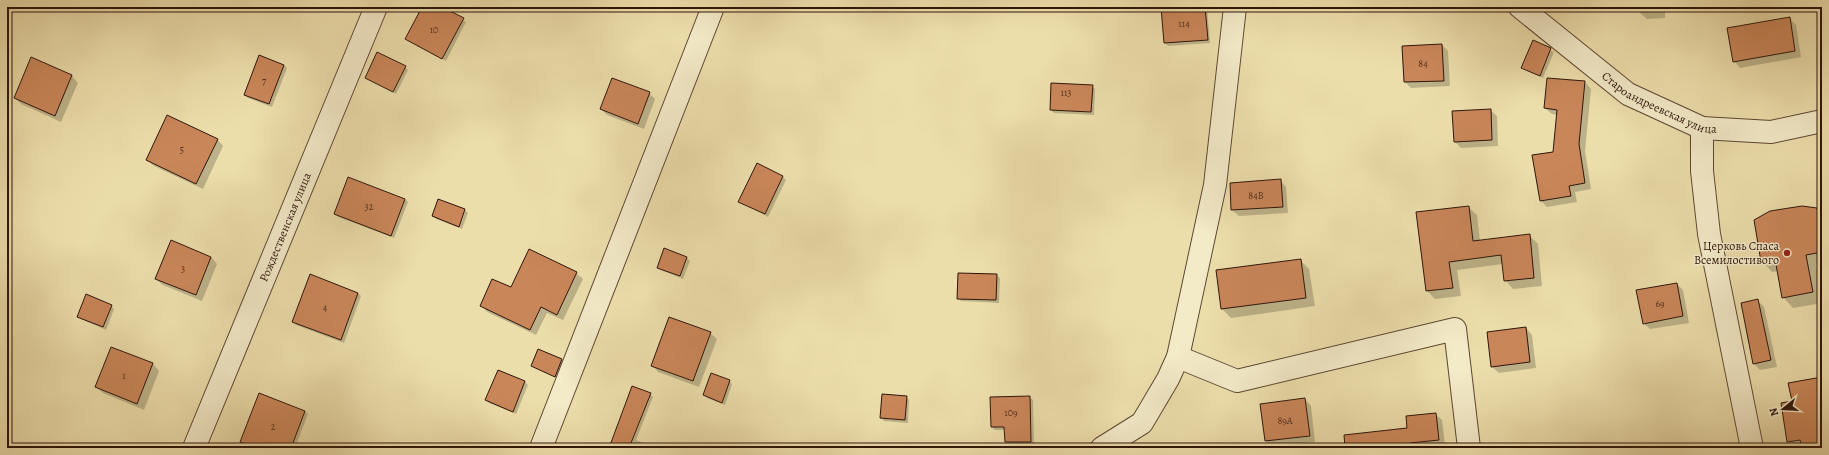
<svg xmlns="http://www.w3.org/2000/svg" width="1829" height="455" font-family="Alegreya,serif">
	<style>
		.shadow { fill: #0003 }
		.building { fill: #c98659; stroke: #2e150c }
		.lines { fill: none; stroke-linecap: round; stroke-linejoin: round }
		.minor-casing { stroke: #5e4734; stroke-width: 24 }
		.minor { stroke: #f3eac8; stroke-width: 22 }
		.poi-dot { fill: #8f2418; stroke: #f3eac8; stroke-width: 1.5 }
		.labels { text-anchor: middle; dominant-baseline: central; stroke-width: 3; stroke-linejoin: round; paint-order: stroke }
		.number-label { font-size: 10px; fill: #55311f }
		.street-label { font-size: 12px; fill: #2e150c; stroke: #f3eac8 }
		.poi-label { font-size: 12px; fill: #2e150c; stroke: #f3eac8; text-anchor: end }
	</style>
	<rect width="100%" height="100%" fill="#ecdeab"/>
	<filter id="stains"><feTurbulence type="fractalNoise" baseFrequency=".005" numOctaves="4"/><feColorMatrix values="0 0 0 0 .2 0 0 0 0 .09 0 0 0 0 .02 0 0 0 .5 -.17"/></filter>
	<radialGradient id="worn" r=".72"><stop offset=".6" stop-color="#630" stop-opacity="0"/><stop offset="1" stop-color="#630" stop-opacity=".3"/></radialGradient>
	<g class="shadow">
		<polygon points="91,7 109,7 107,13"/>
		<polygon points="423,7 439,7 466,22 446,61 406,39"/>
		<polygon points="1162,7 1207,7 1210,43 1168,46 1165,43"/>
		<polygon points="1640,7 1665,7 1665,18 1647,19 1640,13"/>
		<polygon points="1789,18 1796,25 1801,57 1740,68 1734,61"/>
		<polygon points="1533,41 1554,52 1543,78 1522,68"/>
		<polygon points="1442,45 1448,51 1450,86 1411,88 1405,82 1403,46"/>
		<polygon points="32,59 72,76 78,83 61,122 21,104 15,98"/>
		<polygon points="284,65 287,68 272,107 248,98 245,95"/>
		<polygon points="405,67 408,70 396,94 366,78"/>
		<polygon points="1585,82 1591,89 1585,151 1591,189 1575,192 1577,202 1547,207 1541,201 1554,153 1557,115 1552,114 1545,108"/>
		<polygon points="1092,86 1095,89 1094,115 1054,113 1051,110"/>
		<polygon points="649,93 655,99 644,129 607,115 601,109"/>
		<polygon points="1490,110 1497,116 1498,146 1461,148 1455,142"/>
		<polygon points="217,139 223,146 203,189 154,166 147,160"/>
		<polygon points="783,177 786,180 768,217 740,202"/>
		<polygon points="1280,180 1286,187 1288,213 1239,216 1232,210"/>
		<polygon points="405,199 408,202 394,238 338,217 335,214"/>
		<polygon points="439,201 465,210 468,213 462,229 436,219 433,216"/>
		<polygon points="1468,207 1477,215 1480,241 1529,235 1538,244 1542,286 1513,289 1505,280 1503,264 1457,270 1461,296 1435,299 1427,291"/>
		<polygon points="1816,209 1822,214 1822,264 1816,265 1822,303 1793,308 1783,297 1778,271 1772,272 1762,261"/>
		<polygon points="665,250 687,258 690,261 683,279 661,270 658,267"/>
		<polygon points="211,257 217,264 202,301 163,285 156,279"/>
		<polygon points="1300,260 1309,269 1315,306 1231,318 1222,309"/>
		<polygon points="576,273 583,279 563,320 547,313 536,335 487,312 481,305 511,289"/>
		<polygon points="996,275 1000,278 999,303 961,301 958,298"/>
		<polygon points="1677,284 1683,290 1689,323 1650,329 1643,323"/>
		<polygon points="358,293 361,296 344,343 296,325 293,322"/>
		<polygon points="1758,301 1764,307 1777,367 1760,370 1754,364"/>
		<polygon points="111,306 114,309 106,330 81,319 78,316"/>
		<polygon points="1526,328 1532,335 1536,368 1499,373 1492,367"/>
		<polygon points="710,333 717,339 699,387 658,372 652,365"/>
		<polygon points="112,348 153,364 159,371 144,410 103,393 96,387"/>
		<polygon points="538,350 562,360 565,363 559,379 532,366"/>
		<polygon points="498,371 525,382 528,385 516,414 489,403 486,400"/>
		<polygon points="1822,380 1822,448 1795,448 1788,441 1793,401"/>
		<polygon points="729,381 732,384 725,405 707,398 704,395"/>
		<polygon points="650,394 653,397 636,440 649,445 652,448 610,448"/>
		<polygon points="906,397 909,400 908,423 884,421 881,418"/>
		<polygon points="1030,397 1033,400 1034,444 1009,445 1006,442 1005,430 995,430 992,427 991,398"/>
		<polygon points="1305,399 1311,406 1315,442 1272,447 1266,441"/>
		<polygon points="305,411 308,414 295,448 252,448 241,442"/>
		<polygon points="1435,414 1442,420 1445,446 1423,448 1366,448"/>
		<polygon points="1176,445 1179,448 1161,448"/>
	</g>
	<g class="building">
		<polygon points="422,7 442,7 464,18 442,59 405,39"/>
		<polygon points="1161,7 1205,7 1208,40 1164,43"/>
		<polygon points="1790,17 1795,51 1733,62 1727,28"/>
		<polygon points="1533,40 1551,48 1540,76 1521,68"/>
		<polygon points="1442,44 1444,81 1404,82 1402,46"/>
		<polygon points="377,52 406,66 393,92 365,78"/>
		<polygon points="259,55 284,65 269,104 244,95"/>
		<polygon points="31,57 72,75 55,116 14,98"/>
		<polygon points="612,78 650,92 638,124 600,109"/>
		<polygon points="1547,78 1585,81 1579,144 1585,183 1569,186 1571,196 1540,201 1532,155 1553,152 1557,110 1544,108"/>
		<polygon points="1051,83 1093,85 1091,112 1050,110"/>
		<polygon points="1491,109 1492,140 1454,142 1452,111"/>
		<polygon points="167,115 218,139 196,184 146,160"/>
		<polygon points="757,163 783,176 765,214 738,202"/>
		<polygon points="348,177 405,199 391,236 334,214"/>
		<polygon points="1281,179 1283,207 1231,210 1230,183"/>
		<polygon points="438,199 465,209 459,227 432,216"/>
		<polygon points="1469,206 1473,241 1530,234 1534,278 1504,281 1501,255 1449,262 1453,288 1426,291 1416,212"/>
		<polygon points="1802,206 1817,208 1822,235 1822,252 1806,255 1813,292 1782,298 1775,259 1761,262 1754,220 1770,211"/>
		<polygon points="171,240 211,257 196,295 155,279"/>
		<polygon points="664,248 687,257 680,276 657,268"/>
		<polygon points="529,249 577,272 557,315 541,307 530,330 480,306 492,279 511,287"/>
		<polygon points="1301,259 1306,298 1221,309 1216,270"/>
		<polygon points="958,273 997,274 996,300 957,299"/>
		<polygon points="310,274 358,293 341,340 292,322"/>
		<polygon points="1677,283 1683,316 1643,324 1636,290"/>
		<polygon points="86,294 112,305 103,327 77,317"/>
		<polygon points="1758,299 1771,360 1753,364 1741,303"/>
		<polygon points="669,317 711,332 693,381 651,366"/>
		<polygon points="1526,327 1530,362 1491,367 1487,332"/>
		<polygon points="111,347 153,363 137,404 95,387"/>
		<polygon points="538,349 562,359 555,377 531,366"/>
		<polygon points="498,370 525,381 513,412 485,400"/>
		<polygon points="711,373 730,380 722,403 703,395"/>
		<polygon points="1822,377 1822,448 1802,448 1800,440 1787,442 1781,403 1792,401 1788,383"/>
		<polygon points="632,386 651,393 629,448 609,448"/>
		<polygon points="259,393 305,411 291,448 255,448 240,442"/>
		<polygon points="882,394 907,396 905,420 880,418"/>
		<polygon points="1030,396 1031,442 1005,442 1004,427 991,427 990,397"/>
		<polygon points="1305,398 1310,436 1265,441 1260,404"/>
		<polygon points="1436,413 1439,440 1410,443 1411,448 1345,448 1344,435 1407,428 1406,416"/>
	</g>
	<g class="lines">
		<g class="minor-casing">
			<g id="minor">
				<path id="s1" d="M1520,7L1628,94L1702,128L1771,132L1822,121"/>
				<polyline points="1702,128 1702,171 1709,234 1752,448"/>
				<polyline points="1178,357 1237,381 1455,329 1469,448"/>
				<path id="s2" d="M194,448L376,7"/>
				<polyline points="541,448 713,7"/>
				<polyline points="1102,448 1142,423 1168,379 1178,357 1215,185 1235,7"/>
			</g>
		</g>
		<use href="#minor" class="minor"/>
	</g>
	<circle class="poi-dot" cx="1787" cy="253" r="4"/>
	<g class="labels">
		<g class="number-label">
			<text x="1184" y="23">114</text>
			<text x="434" y="29">10</text>
			<text x="1423" y="63">84</text>
			<text x="264" y="80">7</text>
			<text x="1066" y="92">113</text>
			<text x="182" y="149">5</text>
			<text x="1256" y="195">84В</text>
			<text x="369" y="206">32</text>
			<text x="183" y="268">3</text>
			<text x="1660" y="303">69</text>
			<text x="325" y="307">4</text>
			<text x="124" y="375">1</text>
			<text x="1011" y="412">109</text>
			<text x="1285" y="420">89А</text>
			<text x="273" y="426">2</text>
		</g>
		<g class="street-label">
			<text stroke="none"><textPath href="#s1" startOffset="171">Староандреевская улица</textPath></text>
			<text stroke="none"><textPath href="#s2" startOffset="239">Рождественская улица</textPath></text>
		</g>
		<g class="poi-label">
			<text x="1779" y="246">Церковь Спаса<tspan x="1779" dy="14">Всемилостивого</tspan></text>
		</g>
	</g>
	<rect width="1829" height="455" fill="none" stroke="#ecdeab" stroke-width="24"/>
	<rect x="8" y="8" width="1813" height="439" fill="none" stroke="#2e150c" stroke-width="2"/>
	<rect x="12" y="12" width="1805" height="431" fill="none" stroke="#2e150c"/>
	<g transform="translate(1783 409) rotate(252)" stroke="#f3eac8" stroke-width="3" paint-order="stroke">
	<path d="M0-3L7 15L0 10L-7 15Z" fill="#2e150c"/>
	<text y="-6" font-size="11" font-weight="bold" text-anchor="middle" fill="#2e150c">N</text>
	</g>
	<rect width="100%" height="100%" filter="url(#stains)"/>
	<rect width="100%" height="100%" fill="url(#worn)"/>
</svg>
